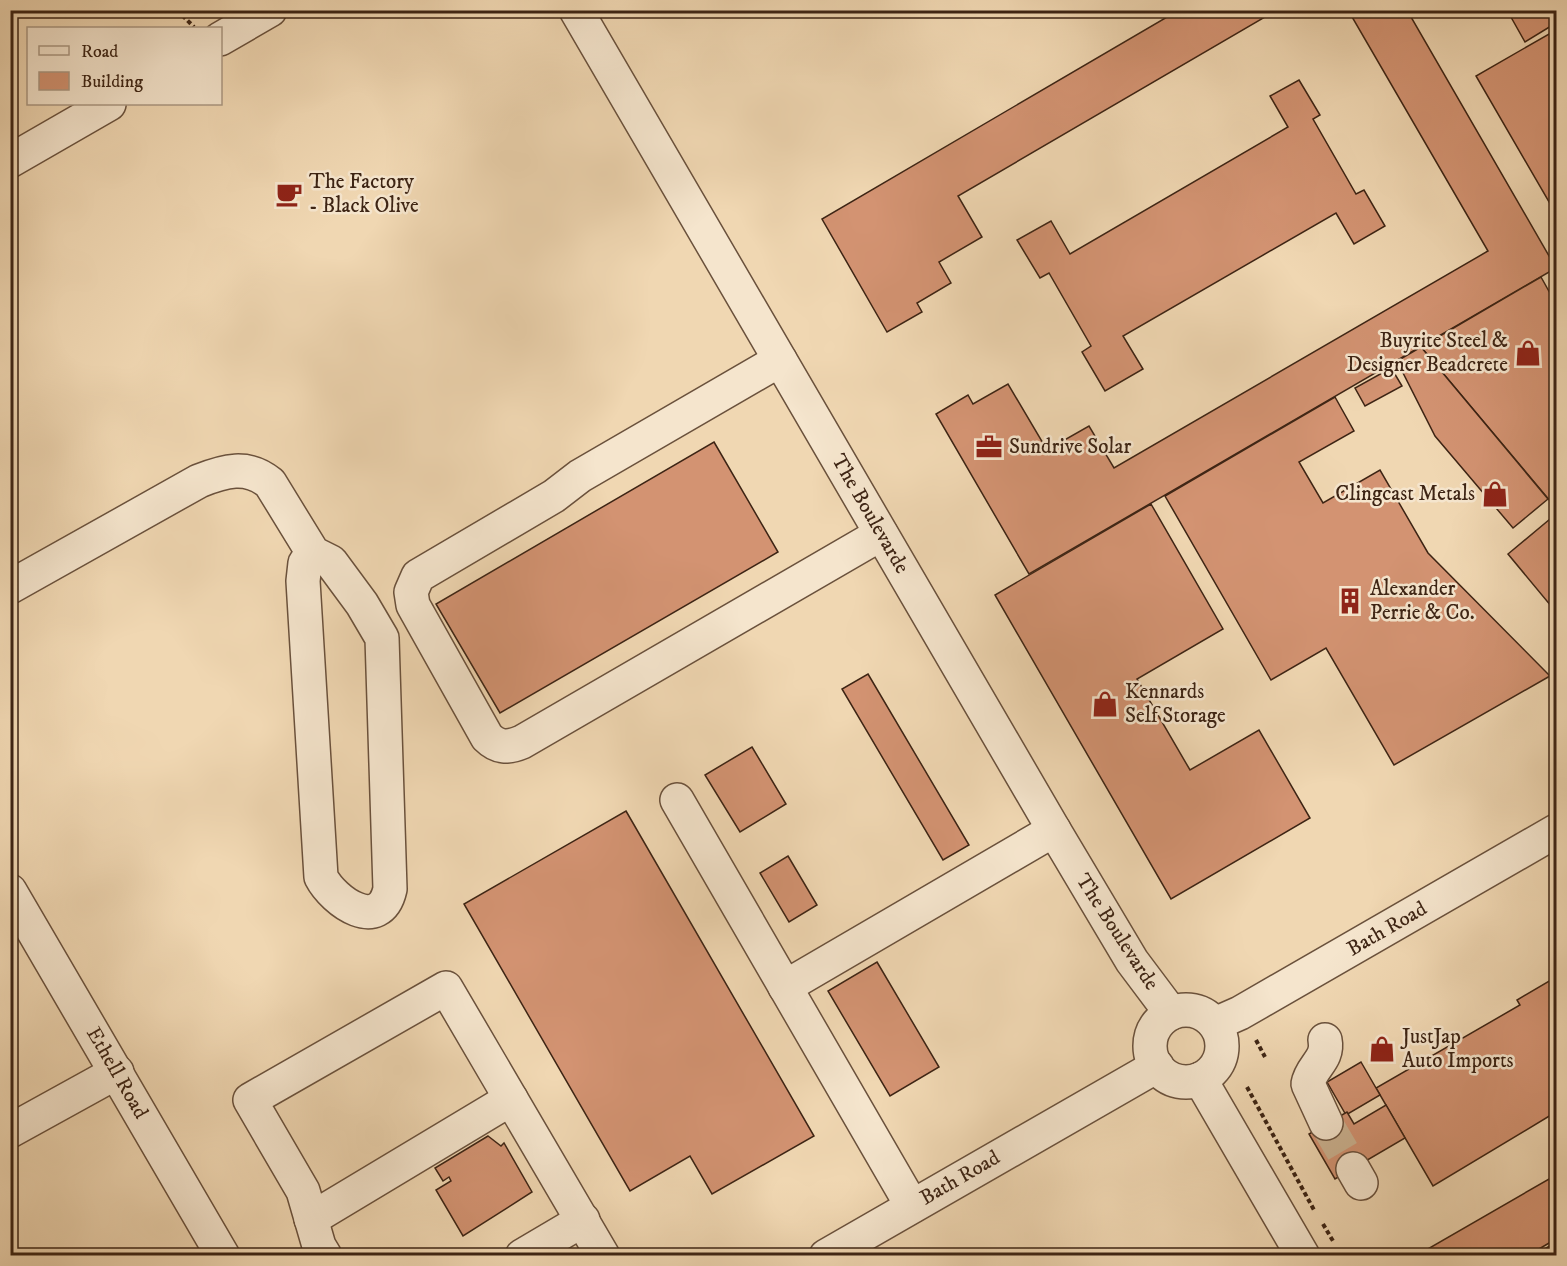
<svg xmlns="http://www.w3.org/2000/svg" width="1567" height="1266" font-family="'IM FELL DW Pica',serif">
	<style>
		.building { fill: #d39372; stroke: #3d2414; stroke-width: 1.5 }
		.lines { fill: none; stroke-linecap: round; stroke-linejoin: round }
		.minor-tunnel { stroke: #ccb392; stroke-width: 33; stroke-dasharray: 33 16; stroke-linecap: butt }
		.minor-casing { stroke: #6a513c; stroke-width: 36 }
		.path { stroke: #3d2414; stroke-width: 4; stroke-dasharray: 4.5 3; stroke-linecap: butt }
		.minor { stroke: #f5e5cd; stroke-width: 33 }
		.labels { text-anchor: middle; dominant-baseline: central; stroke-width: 5; stroke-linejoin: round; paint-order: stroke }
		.poi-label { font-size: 21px; fill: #3d2414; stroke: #f5e5cd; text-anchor: start }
		.street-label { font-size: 21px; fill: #3d2414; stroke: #f5e5cd }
	</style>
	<rect width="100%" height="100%" fill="#f0d7b2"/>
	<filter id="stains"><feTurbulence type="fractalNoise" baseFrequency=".00333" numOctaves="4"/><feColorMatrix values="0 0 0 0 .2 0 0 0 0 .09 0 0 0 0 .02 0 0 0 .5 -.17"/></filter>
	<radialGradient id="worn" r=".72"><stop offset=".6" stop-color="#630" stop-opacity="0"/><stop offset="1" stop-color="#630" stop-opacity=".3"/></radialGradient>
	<g class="building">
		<polygon points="1179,10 1277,10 958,196 982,237 939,262 951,283 917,303 922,312 887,332 822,219"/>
		<polygon points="1348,10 1407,10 1556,268 1029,574 936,414 968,395 973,404 1008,384 1047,450 1089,426 1114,468 1488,251"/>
		<polygon points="1507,10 1556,10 1556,23 1525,42"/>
		<polygon points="1556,30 1555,81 1556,214 1476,76"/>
		<polygon points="1299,80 1320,115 1313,119 1356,194 1364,190 1385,226 1354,244 1336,213 1123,336 1143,369 1105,391 1082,352 1091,346 1049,273 1040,278 1017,240 1051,221 1070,254 1288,127 1270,96"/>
		<polygon points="1541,277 1556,304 1556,339 1553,341 1556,348 1556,508 1421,347"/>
		<polygon points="1421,347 1548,499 1513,528 1435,436 1397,361"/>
		<polygon points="1393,371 1402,386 1365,406 1355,388 1382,373 1384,376"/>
		<polygon points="1335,397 1354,431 1299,462 1323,503 1380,470 1428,553 1550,676 1394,765 1326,648 1271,680 1165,496"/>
		<polygon points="714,442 778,552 500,713 436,604"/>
		<polygon points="1151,504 1223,629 1137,679 1190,770 1259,730 1310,818 1171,899 995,595"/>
		<polygon points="1556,514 1556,612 1508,554"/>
		<polygon points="868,674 969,845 943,860 842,689"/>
		<polygon points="752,747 786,804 740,832 705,775"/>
		<polygon points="626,811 814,1136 712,1194 690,1156 630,1191 464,904"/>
		<polygon points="788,856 817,905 789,922 760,873"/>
		<polygon points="877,962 939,1067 890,1096 828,991"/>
		<polygon points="1556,977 1556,1112 1433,1186 1376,1088 1520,1005 1517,1000"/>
		<polygon points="1361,1062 1380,1095 1346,1115 1327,1082"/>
		<polygon points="1386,1105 1405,1138 1335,1179 1309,1134 1347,1112 1354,1124"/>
		<polygon points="488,1136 501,1146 504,1143 532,1192 463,1236 436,1190 451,1181 449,1177 443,1181 435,1168"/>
		<polygon points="1549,1179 1556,1191 1556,1239 1527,1256 1420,1256 1419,1254"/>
		<polygon points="1556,1242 1556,1256 1540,1256 1538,1253"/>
	</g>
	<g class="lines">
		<polyline class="minor-tunnel" points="1326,1123 1353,1169"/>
		<g class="minor-casing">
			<g id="minor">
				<polyline points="576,10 1054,830 1132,961 1171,1013"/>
				<polyline points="220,39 270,10"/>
				<polyline points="10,161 109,104"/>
				<path d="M780,360L580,476L554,496L418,576L411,592L413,605L487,737C498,748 508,748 522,742L881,534"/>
				<path d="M10,587L199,481C224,471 247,464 270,483L313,553L331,562L362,604L382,638L390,889C380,934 334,902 321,877L303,581L305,563L313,553"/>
				<polyline points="677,800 912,1206"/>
				<polyline points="10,891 223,1256"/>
				<polyline points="785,987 1054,830"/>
				<circle cx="1186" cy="1046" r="36"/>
				<polyline points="1215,1024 1240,1013 1556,831"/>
				<path d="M1325,1040C1329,1060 1311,1066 1308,1084L1326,1123"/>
				<polyline points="1200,1079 1303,1256"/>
				<polyline points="10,1131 117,1072"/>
				<polyline points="1353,1169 1361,1183"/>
				<polyline points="311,1219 511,1099"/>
				<polyline points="325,1256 319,1246 303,1191 250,1100 446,988 603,1256"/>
				<polyline points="522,1256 583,1220"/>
				<polyline points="826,1256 1157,1066"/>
			</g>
		</g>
		<g class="path">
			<polyline points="177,10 194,27"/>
			<polyline points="1256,1040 1265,1057"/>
			<polyline points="1247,1087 1314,1210"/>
			<polyline points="1323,1224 1333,1241"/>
		</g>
		<use href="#minor" class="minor"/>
	</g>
	<defs>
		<g id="cafe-bare" transform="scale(2.07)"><path d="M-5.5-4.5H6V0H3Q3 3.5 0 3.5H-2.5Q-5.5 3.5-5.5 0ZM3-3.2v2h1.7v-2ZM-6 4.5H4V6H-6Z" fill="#8f2418" stroke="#f5e5cd" stroke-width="2.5" paint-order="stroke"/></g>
		<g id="shop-bare" transform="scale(2.07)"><path d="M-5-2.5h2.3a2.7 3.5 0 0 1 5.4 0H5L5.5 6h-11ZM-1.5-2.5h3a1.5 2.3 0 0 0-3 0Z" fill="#8f2418" stroke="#f5e5cd" stroke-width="2.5" paint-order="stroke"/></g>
		<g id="office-bare" transform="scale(2.07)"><path d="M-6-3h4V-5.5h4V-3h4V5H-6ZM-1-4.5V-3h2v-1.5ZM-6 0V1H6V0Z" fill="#8f2418" stroke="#f5e5cd" stroke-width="2.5" paint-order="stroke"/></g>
		<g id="building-bare" transform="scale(2.07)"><path d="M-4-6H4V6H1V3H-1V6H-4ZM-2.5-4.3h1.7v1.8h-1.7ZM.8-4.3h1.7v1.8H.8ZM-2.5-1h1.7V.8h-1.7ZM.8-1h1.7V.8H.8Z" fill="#8f2418" stroke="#f5e5cd" stroke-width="2.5" paint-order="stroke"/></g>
	</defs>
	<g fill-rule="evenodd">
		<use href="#cafe-bare" x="289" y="194"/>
		<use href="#shop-bare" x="1528" y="353"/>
		<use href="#office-bare" x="989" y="447"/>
		<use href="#shop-bare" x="1495" y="494"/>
		<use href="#building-bare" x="1350" y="601"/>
		<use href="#shop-bare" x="1105" y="704"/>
		<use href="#shop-bare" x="1382" y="1049"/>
	</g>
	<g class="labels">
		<g class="poi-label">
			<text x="309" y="182">The Factory<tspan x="309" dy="24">- Black Olive</tspan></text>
			<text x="1508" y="341" text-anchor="end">Buyrite Steel &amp;<tspan x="1508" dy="24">Designer Beadcrete</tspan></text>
			<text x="1009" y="447">Sundrive Solar</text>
			<text x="1475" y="494" text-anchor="end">Clingcast Metals</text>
			<text x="1370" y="589">Alexander<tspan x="1370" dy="24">Perrie &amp; Co.</tspan></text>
			<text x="1125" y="692">Kennards<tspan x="1125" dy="24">Self Storage</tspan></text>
			<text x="1402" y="1037">JustJap<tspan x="1402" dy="24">Auto Imports</tspan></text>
		</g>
		<g class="street-label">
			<text transform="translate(870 514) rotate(60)">The Boulevarde</text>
			<text transform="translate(1387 929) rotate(-30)">Bath Road</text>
			<text transform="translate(1117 932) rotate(57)">The Boulevarde</text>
			<text transform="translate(117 1073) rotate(60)">Ethell Road</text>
			<text transform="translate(960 1178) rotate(-30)">Bath Road</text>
		</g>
	</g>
	<rect width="1567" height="1266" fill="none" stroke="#f0d7b2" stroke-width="36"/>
	<rect x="12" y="12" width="1543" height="1242" fill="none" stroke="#3d2414" stroke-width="3"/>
	<rect x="18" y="18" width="1531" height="1230" fill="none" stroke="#3d2414" stroke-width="1.5"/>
	<rect x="27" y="27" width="195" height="78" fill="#f5e5cd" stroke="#ab9883" stroke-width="1.5"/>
	<rect x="39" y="46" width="30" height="9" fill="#f5e5cd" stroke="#ab9883" stroke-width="1.5"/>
	<text x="81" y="57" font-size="18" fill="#3d2414">Road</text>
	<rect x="39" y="72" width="30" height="18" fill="#d39372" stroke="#ab9883" stroke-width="1.5"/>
	<text x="81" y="87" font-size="18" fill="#3d2414">Building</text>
	<rect width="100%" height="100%" filter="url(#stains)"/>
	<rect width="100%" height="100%" fill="url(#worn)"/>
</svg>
